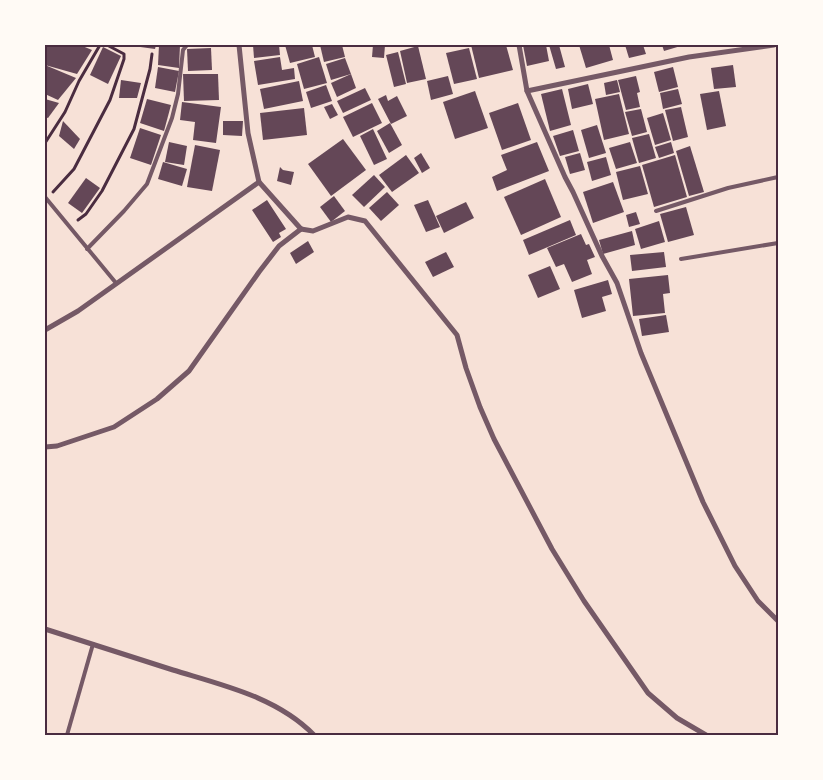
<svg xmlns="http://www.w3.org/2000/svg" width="823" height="780" font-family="'Asap Condensed',sans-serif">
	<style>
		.building { fill: #644757 }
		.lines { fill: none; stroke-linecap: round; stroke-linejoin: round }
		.path { stroke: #4a2c40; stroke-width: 3 }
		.service { stroke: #755966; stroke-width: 4 }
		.minor { stroke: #755966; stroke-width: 5 }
		.neatline { fill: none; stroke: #4a2c40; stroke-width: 2 }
	</style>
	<rect width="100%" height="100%" fill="#f7e1d7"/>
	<g class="building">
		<polygon points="47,45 80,45 92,50 77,74 45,65 45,50"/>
		<polygon points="133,45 156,45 155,49 133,46"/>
		<polygon points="159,45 180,45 179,68 158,65"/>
		<polygon points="253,45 279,45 280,55 254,58"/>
		<polygon points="285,45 294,45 295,46 312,45 315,57 290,63"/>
		<polygon points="320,45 342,45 345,57 324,62"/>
		<polygon points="373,45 385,45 384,58 372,57"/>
		<polygon points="471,45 506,45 513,70 479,78"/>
		<polygon points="523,45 546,45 549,61 527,66"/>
		<polygon points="549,45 559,45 565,67 556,69"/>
		<polygon points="579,45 609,45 613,60 586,68"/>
		<polygon points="625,45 643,45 646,54 629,58"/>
		<polygon points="662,45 684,45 664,51"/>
		<polygon points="418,46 426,79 407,83 400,51"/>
		<polygon points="103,47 121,56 108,84 90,75"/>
		<polygon points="211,48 212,70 188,71 187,49"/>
		<polygon points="469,48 477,79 454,84 446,53"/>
		<polygon points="398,52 406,84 394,87 386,55"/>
		<polygon points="280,57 282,70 294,68 295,79 258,85 254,61"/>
		<polygon points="319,57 327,83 304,89 297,64"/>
		<polygon points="345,58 351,74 331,80 326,64"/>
		<polygon points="45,65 76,78 58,100 45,94"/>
		<polygon points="733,65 736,87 714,89 711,68"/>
		<polygon points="158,67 179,71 175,92 155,88"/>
		<polygon points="673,67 678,87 659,92 654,72"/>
		<polygon points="183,74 218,74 219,100 184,101"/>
		<polygon points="351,74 356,88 337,97 331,83"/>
		<polygon points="448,76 453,94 431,100 427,81"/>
		<polygon points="636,76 640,92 637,93 640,107 626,110 618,80"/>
		<polygon points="121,80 141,83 137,98 119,98"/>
		<polygon points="617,80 620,92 606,95 604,83"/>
		<polygon points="299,81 303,101 264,109 260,89"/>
		<polygon points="588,84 593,104 572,109 568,89"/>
		<polygon points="326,85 332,101 311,108 306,92"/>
		<polygon points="365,88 371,100 343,113 337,101"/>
		<polygon points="562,89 571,125 550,131 541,94"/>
		<polygon points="678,89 682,104 663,109 660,93"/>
		<polygon points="475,91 488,128 455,139 443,102"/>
		<polygon points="719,91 726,126 707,130 700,94"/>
		<polygon points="619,94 629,134 604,140 595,99"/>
		<polygon points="386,95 388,101 397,96 407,116 391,124 378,99"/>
		<polygon points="45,99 59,103 48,118 45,117"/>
		<polygon points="147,99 171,105 164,131 140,123"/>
		<polygon points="182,102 221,107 216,143 193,140 195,122 180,120"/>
		<polygon points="372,103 382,123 353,137 343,117"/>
		<polygon points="518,103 531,140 502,150 489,113"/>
		<polygon points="332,104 338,115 330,119 324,107"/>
		<polygon points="681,107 688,137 673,141 665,110"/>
		<polygon points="304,108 307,135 263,140 260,113"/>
		<polygon points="641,109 647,132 632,136 625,112"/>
		<polygon points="663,113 671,140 655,145 647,118"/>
		<polygon points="63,121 80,139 74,149 59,136"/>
		<polygon points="223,121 243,121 242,136 223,135"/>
		<polygon points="390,123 402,145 389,153 377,131"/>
		<polygon points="597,125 606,153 589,158 581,130"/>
		<polygon points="140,128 161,135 151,165 130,158"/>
		<polygon points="373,129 387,159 374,165 360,136"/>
		<polygon points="573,130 579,151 560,156 553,136"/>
		<polygon points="649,134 656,158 639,163 632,138"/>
		<polygon points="343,139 366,170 331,196 308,164"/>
		<polygon points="169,142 187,146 184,165 165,162"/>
		<polygon points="537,142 549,171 497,191 492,177 507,170 501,155"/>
		<polygon points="630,142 637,163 616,169 609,148"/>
		<polygon points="671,142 674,153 659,158 655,147"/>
		<polygon points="195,145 220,150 212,191 187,187"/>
		<polygon points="690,146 704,192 689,196 676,151"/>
		<polygon points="421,153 430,168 422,173 414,158"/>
		<polygon points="580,153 585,170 570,174 565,157"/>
		<polygon points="406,155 419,173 392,192 379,175"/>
		<polygon points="675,155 687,197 654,207 642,165"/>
		<polygon points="606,157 611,175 592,181 587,162"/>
		<polygon points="163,162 187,169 182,186 158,179"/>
		<polygon points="640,166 648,194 623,200 616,172"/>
		<polygon points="280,167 283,170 294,172 291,185 277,181"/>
		<polygon points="374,175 385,187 364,207 352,195"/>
		<polygon points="86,178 100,188 82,213 68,203"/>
		<polygon points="545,179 561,217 521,235 504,197"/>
		<polygon points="613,182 624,212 593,223 583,192"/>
		<polygon points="387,192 399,205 381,221 369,208"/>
		<polygon points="334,196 345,211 331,222 320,207"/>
		<polygon points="267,200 286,229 279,233 281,237 273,242 252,210"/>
		<polygon points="428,200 440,227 426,232 414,205"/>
		<polygon points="466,202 474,218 444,233 436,216"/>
		<polygon points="686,207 694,235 668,242 660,214"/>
		<polygon points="636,212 640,224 629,227 626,215"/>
		<polygon points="570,220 576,235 529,255 523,240"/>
		<polygon points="659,221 665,242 641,249 635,229"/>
		<polygon points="632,231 635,245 603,254 599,240"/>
		<polygon points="581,234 586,245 589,244 595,257 587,260 592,274 572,282 564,264 556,267 547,248"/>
		<polygon points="308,241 314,252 296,264 290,253"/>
		<polygon points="446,252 454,267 433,277 425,262"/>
		<polygon points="664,252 666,267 632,271 630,255"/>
		<polygon points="550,266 560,289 538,298 528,275"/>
		<polygon points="668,275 670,293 663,294 665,313 633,316 629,279"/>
		<polygon points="608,280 612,294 602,297 606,311 582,318 574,290"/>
		<polygon points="666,315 669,332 642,336 639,319"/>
	</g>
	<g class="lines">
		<g class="path">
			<polyline points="45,143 65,112 79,81 100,45"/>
			<polyline points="53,192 74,169 110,100 124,59 124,54 107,45"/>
			<polyline points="78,220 86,214 102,191 134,129 150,69 152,54"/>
		</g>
		<g class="service">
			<polyline points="45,197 116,283"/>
			<polyline points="656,211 728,188 778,177"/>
			<polyline points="87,249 124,211 147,184 172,118 178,94 183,50 187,45"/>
			<polyline points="681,259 778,243"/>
			<polyline points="67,735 93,644"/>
		</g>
		<g class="minor">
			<polyline points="239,45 248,133 259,182 301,229"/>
			<polyline points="519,45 527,91 565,177 573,192 602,256 617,283 641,353 703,502 735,566 758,601 778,621"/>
			<polyline points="527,91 689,57 774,45"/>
			<polyline points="301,229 313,231 348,217 365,221 457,335 466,368 480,407 494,439 552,549 584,601 648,693 677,718 706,735"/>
			<polyline points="45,330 78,311 259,182"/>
			<polyline points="45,447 57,446 114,427 157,399 189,371 259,272 279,246 301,229"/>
			<path d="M45,629C88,643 130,656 173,670C222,685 277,697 314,735"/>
		</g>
	</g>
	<rect width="823" height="780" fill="none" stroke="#fffaf5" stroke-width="92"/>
	<rect x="46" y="46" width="731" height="688" class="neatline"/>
</svg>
